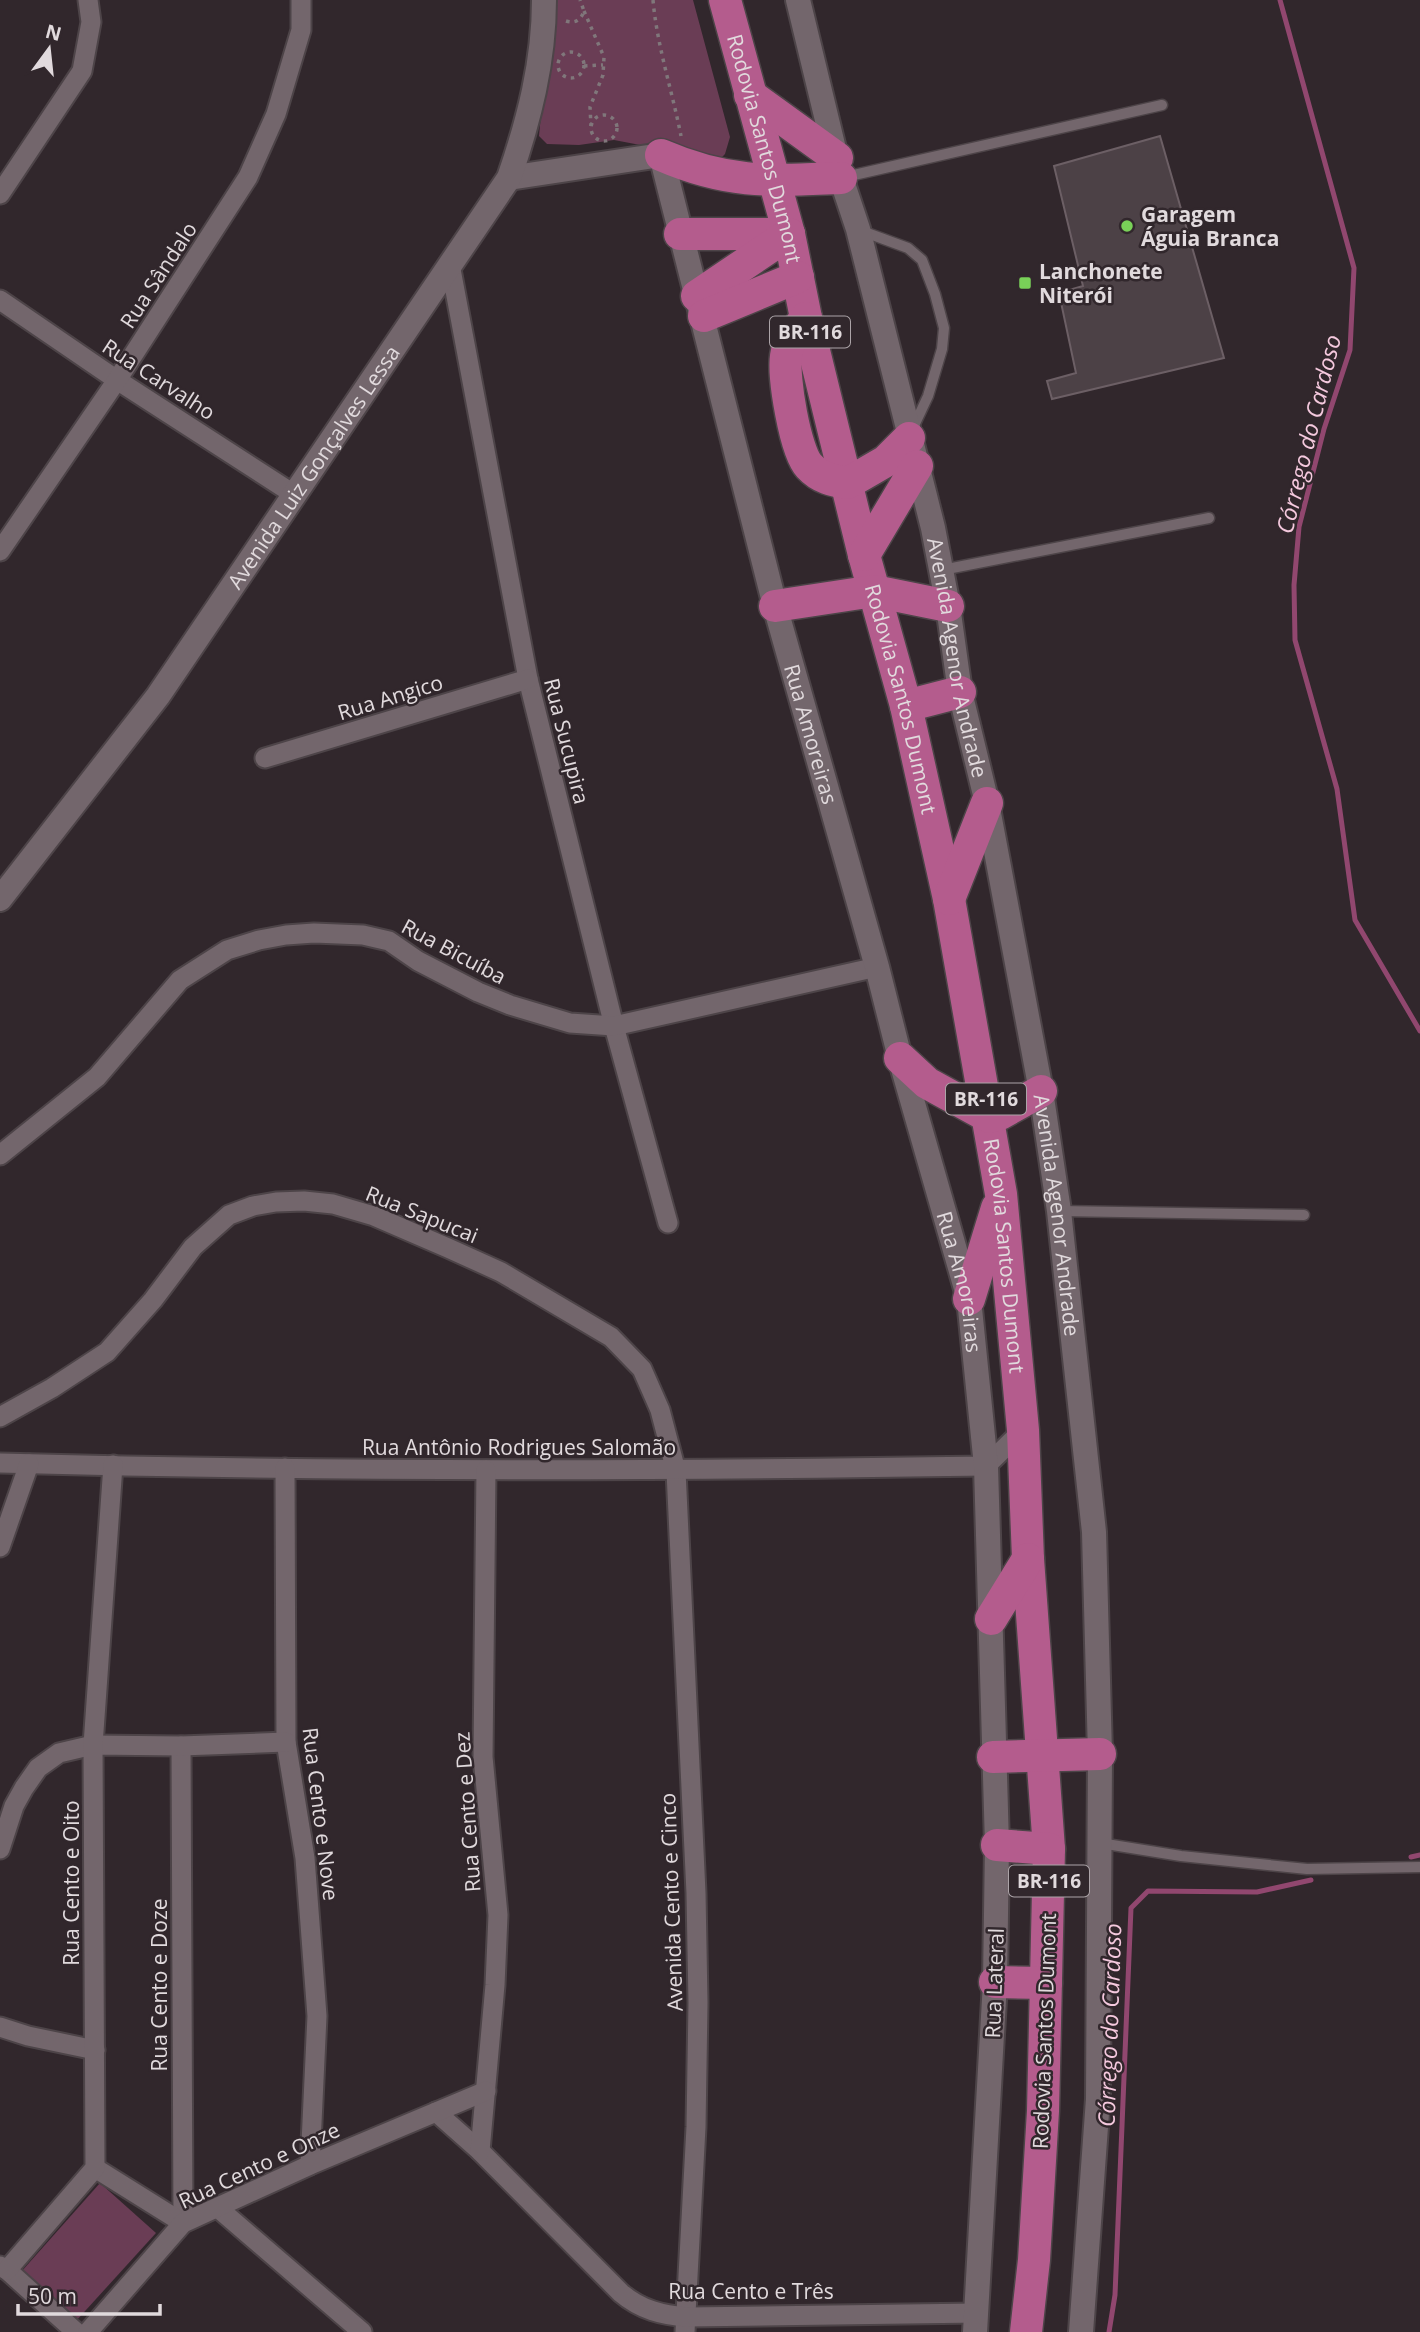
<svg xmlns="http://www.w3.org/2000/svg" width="1420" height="2332" font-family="'Open Sans',sans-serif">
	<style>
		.green { fill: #6a3d55 }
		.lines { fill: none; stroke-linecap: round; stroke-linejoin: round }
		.stream { stroke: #91476f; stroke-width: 5 }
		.building { fill: #4c4146; stroke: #6c5f65; stroke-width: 2 }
		.service-casing { stroke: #4d4448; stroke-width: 13 }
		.minor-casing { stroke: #4d4448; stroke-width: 23 }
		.tertiary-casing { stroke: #4d4448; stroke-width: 28 }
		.trunk-casing { stroke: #4d4448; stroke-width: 35 }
		.path { stroke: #80777b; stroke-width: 3.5; stroke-dasharray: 3.5 5; stroke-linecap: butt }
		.service { stroke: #73666c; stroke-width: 10 }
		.minor { stroke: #73666c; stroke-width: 19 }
		.tertiary { stroke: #73666c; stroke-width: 24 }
		.trunk { stroke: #b45c8d; stroke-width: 32 }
		.poi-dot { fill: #79d158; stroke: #31272c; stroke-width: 2.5 }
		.labels { text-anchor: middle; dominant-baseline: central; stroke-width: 5; stroke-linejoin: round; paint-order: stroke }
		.shield { fill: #31272c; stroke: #aca4a8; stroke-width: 2 }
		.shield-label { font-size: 19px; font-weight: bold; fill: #e1dadd }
		.street-label { font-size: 21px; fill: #e1dadd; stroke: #31272c }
		.poi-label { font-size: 21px; font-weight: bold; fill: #e1dadd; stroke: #31272c; text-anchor: start }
		.water-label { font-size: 23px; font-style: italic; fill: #f5c9de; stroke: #31272c }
	</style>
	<rect width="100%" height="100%" fill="#31272c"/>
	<g class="green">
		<polygon points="546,0 693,0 730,137 725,154 719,160 614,140 579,145 547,144 539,136 544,82"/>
		<polygon points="100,2183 156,2233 76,2321 21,2272"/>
	</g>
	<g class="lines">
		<g class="stream">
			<polyline points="1280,0 1354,268 1350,350 1324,429 1299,527 1294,585 1295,640 1337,789 1355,920 1420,1031"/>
			<polyline points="1411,1857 1420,1855"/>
			<polyline points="1109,2332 1115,2295 1131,1908 1148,1891 1257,1892 1311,1880"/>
		</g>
	</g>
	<polygon class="building" points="1160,136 1224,358 1052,399 1047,381 1076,373 1059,293 1083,286 1054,166"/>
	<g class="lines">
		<g class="service-casing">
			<g id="service">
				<polyline points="845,177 1162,105"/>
				<polyline points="859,230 908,248 922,260 935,294 944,328 942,349 928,396 913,428"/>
				<polyline points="942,570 1209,518"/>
				<polyline points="1060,1211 1304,1215"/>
				<polyline points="1100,1843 1181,1856 1307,1869 1420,1867"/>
			</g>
		</g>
		<g class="minor-casing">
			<g id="minor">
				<polyline points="0,194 82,71 91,22 88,0"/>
				<polyline points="450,264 528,679 614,1026 668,1223"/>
				<polyline points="0,300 117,380 295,495"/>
				<polyline points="0,551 117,380 248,177 276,114 301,30 301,0"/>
				<polyline points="265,758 528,679"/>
				<polyline points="0,1155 97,1077 180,980 227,950 259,940 286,935 314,933 363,935 389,941 418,961 478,992 510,1005 570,1023 614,1026 877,967"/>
				<polyline points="0,1417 52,1388 107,1352 153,1300 193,1247 229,1215 253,1206 276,1202 304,1201 333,1204 374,1216 448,1248 501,1272 611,1337 642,1369 660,1410 676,1471 696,1893 698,2003 696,2127 685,2332"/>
				<path d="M0,1463C329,1472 657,1471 986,1466L1023,1430"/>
				<polyline points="285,1468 286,1742 305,1858 317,2016 310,2165"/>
				<polyline points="0,1547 29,1464"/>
				<polyline points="181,1746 183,2223"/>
				<polyline points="0,1849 14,1806 24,1788 38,1768 59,1753 93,1745 181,1746 286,1742"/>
				<polyline points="0,2027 28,2036 95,2050"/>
				<path d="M436,2112L480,2151L621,2293C641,2310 662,2315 687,2317L978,2313"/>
				<polyline points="480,2151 495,1985 498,1915 483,1757 486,1470"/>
				<polyline points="95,2168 183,2223"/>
				<polyline points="218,2208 362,2332"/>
				<polyline points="0,2266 7,2270 76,2332"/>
				<polyline points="7,2270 95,2168 93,1745 113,1465"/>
				<polyline points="88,2332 183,2223 310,2165 486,2091"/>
			</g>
		</g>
		<g class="tertiary-casing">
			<g id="tertiary">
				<path id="s1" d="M798,0L841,178L858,229L933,528L948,606L960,692L987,803L1041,1091L1059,1211L1094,1532L1100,1754L1098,2099L1081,2332"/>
				<path id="s2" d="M509,178L661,155L775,606L877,967L900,1058L969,1299L986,1466L997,1845L995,1982L975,2332"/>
				<path id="s3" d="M0,899L158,696L509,178C529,120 544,62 544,0"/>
			</g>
		</g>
		<g class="trunk-casing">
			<g id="trunk">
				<path id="s4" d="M725,0L789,234L806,318L864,555L906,706L949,899L1001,1194L1023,1430L1028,1559L1049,1849L1043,2111L1034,2260L1026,2332"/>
				<polyline points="750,95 837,158"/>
				<path d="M661,155C728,184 770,181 841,178"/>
				<polyline points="680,234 789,234"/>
				<polyline points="697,296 789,234"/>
				<polyline points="704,316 798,277"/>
				<path d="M806,318C797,329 788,341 786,356C783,377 795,451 809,466C820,478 833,481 848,483L886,461L909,438"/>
				<polyline points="864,555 917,466"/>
				<polyline points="775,606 874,591 948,606"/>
				<polyline points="906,706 960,692"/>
				<polyline points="949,899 987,803"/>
				<polyline points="900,1058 927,1083 989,1117 1000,1114 1041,1091"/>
				<polyline points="969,1299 997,1208"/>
				<polyline points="991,1619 1028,1559"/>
				<polyline points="993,1757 1100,1754"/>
				<polyline points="997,1845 1049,1849"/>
				<polyline points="995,1982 1046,1983"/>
			</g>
		</g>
		<g class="path">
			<path d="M653,0C657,46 672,90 681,136"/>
			<polyline points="584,11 604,57 603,75 590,107 591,126"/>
			<path d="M566,21C575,24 581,20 584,11L580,0"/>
			<circle cx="571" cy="65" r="13"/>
			<polyline points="584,66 603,65"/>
			<circle cx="604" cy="128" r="13"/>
		</g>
		<use href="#service" class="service"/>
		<use href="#minor" class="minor"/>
		<use href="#tertiary" class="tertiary"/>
		<use href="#trunk" class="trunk"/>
	</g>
	<g class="poi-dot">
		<circle cx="1127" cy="226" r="7"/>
		<rect x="1018" y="276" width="14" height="14" rx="3.5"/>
	</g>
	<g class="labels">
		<g class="shield">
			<rect x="770" y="316.5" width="80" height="31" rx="5"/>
			<rect x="946" y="1083.5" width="80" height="31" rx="5"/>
			<rect x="1009" y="1865.5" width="80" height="31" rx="5"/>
		</g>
		<g class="shield-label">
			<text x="810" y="332">BR-116</text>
			<text x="986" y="1099">BR-116</text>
			<text x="1049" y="1881">BR-116</text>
		</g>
		<g class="street-label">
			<text stroke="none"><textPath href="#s4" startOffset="154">Rodovia Santos Dumont</textPath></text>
			<text transform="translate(158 275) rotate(-57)">Rua Sândalo</text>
			<text transform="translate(159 379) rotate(33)">Rua Carvalho</text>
			<text stroke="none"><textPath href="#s3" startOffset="534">Avenida Luiz Gonçalves Lessa</textPath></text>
			<text stroke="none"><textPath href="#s1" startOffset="677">Avenida Agenor Andrade</textPath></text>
			<text transform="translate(390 697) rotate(-17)">Rua Angico</text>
			<text stroke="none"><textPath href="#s4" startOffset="721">Rodovia Santos Dumont</textPath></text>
			<text stroke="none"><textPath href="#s2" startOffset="752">Rua Amoreiras</textPath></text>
			<text transform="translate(567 741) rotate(76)">Rua Sucupira</text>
			<text transform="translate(454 951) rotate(28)">Rua Bicuíba</text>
			<text transform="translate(422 1214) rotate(22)">Rua Sapucai</text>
			<text stroke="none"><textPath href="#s1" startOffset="1244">Avenida Agenor Andrade</textPath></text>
			<text stroke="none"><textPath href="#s4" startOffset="1288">Rodovia Santos Dumont</textPath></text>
			<text stroke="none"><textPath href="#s2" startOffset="1320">Rua Amoreiras</textPath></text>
			<text x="519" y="1447">Rua Antônio Rodrigues Salomão</text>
			<text transform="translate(467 1812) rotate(-94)">Rua Cento e Dez</text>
			<text transform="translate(321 1814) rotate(83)">Rua Cento e Nove</text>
			<text transform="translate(71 1883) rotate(-90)">Rua Cento e Oito</text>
			<text transform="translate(671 1902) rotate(-92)">Avenida Cento e Cinco</text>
			<text transform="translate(994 1983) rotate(-88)">Rua Lateral</text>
			<text transform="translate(159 1985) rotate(-90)">Rua Cento e Doze</text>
			<text transform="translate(1044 2031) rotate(-88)">Rodovia Santos Dumont</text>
			<text transform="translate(259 2165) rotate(-25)">Rua Cento e Onze</text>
			<text x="751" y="2291">Rua Cento e Três</text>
		</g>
		<g class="poi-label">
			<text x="1141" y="214">Garagem<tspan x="1141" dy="24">Águia Branca</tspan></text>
			<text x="1039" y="271">Lanchonete<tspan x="1039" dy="24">Niterói</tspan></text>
		</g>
		<g class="water-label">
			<text transform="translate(1308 434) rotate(-76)">Córrego do Cardoso</text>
			<text transform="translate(1109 2025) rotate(-88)">Córrego do Cardoso</text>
		</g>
	</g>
	<g transform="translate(49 49) rotate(15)" stroke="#31272c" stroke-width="5" paint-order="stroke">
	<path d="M0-5L12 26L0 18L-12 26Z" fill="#e1dadd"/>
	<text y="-10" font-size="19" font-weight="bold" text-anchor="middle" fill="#e1dadd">N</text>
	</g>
	<path d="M18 2304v10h142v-10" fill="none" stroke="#e1dadd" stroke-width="3.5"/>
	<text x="28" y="2304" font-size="21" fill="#e1dadd" stroke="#31272c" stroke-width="5" paint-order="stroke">50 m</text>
</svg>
